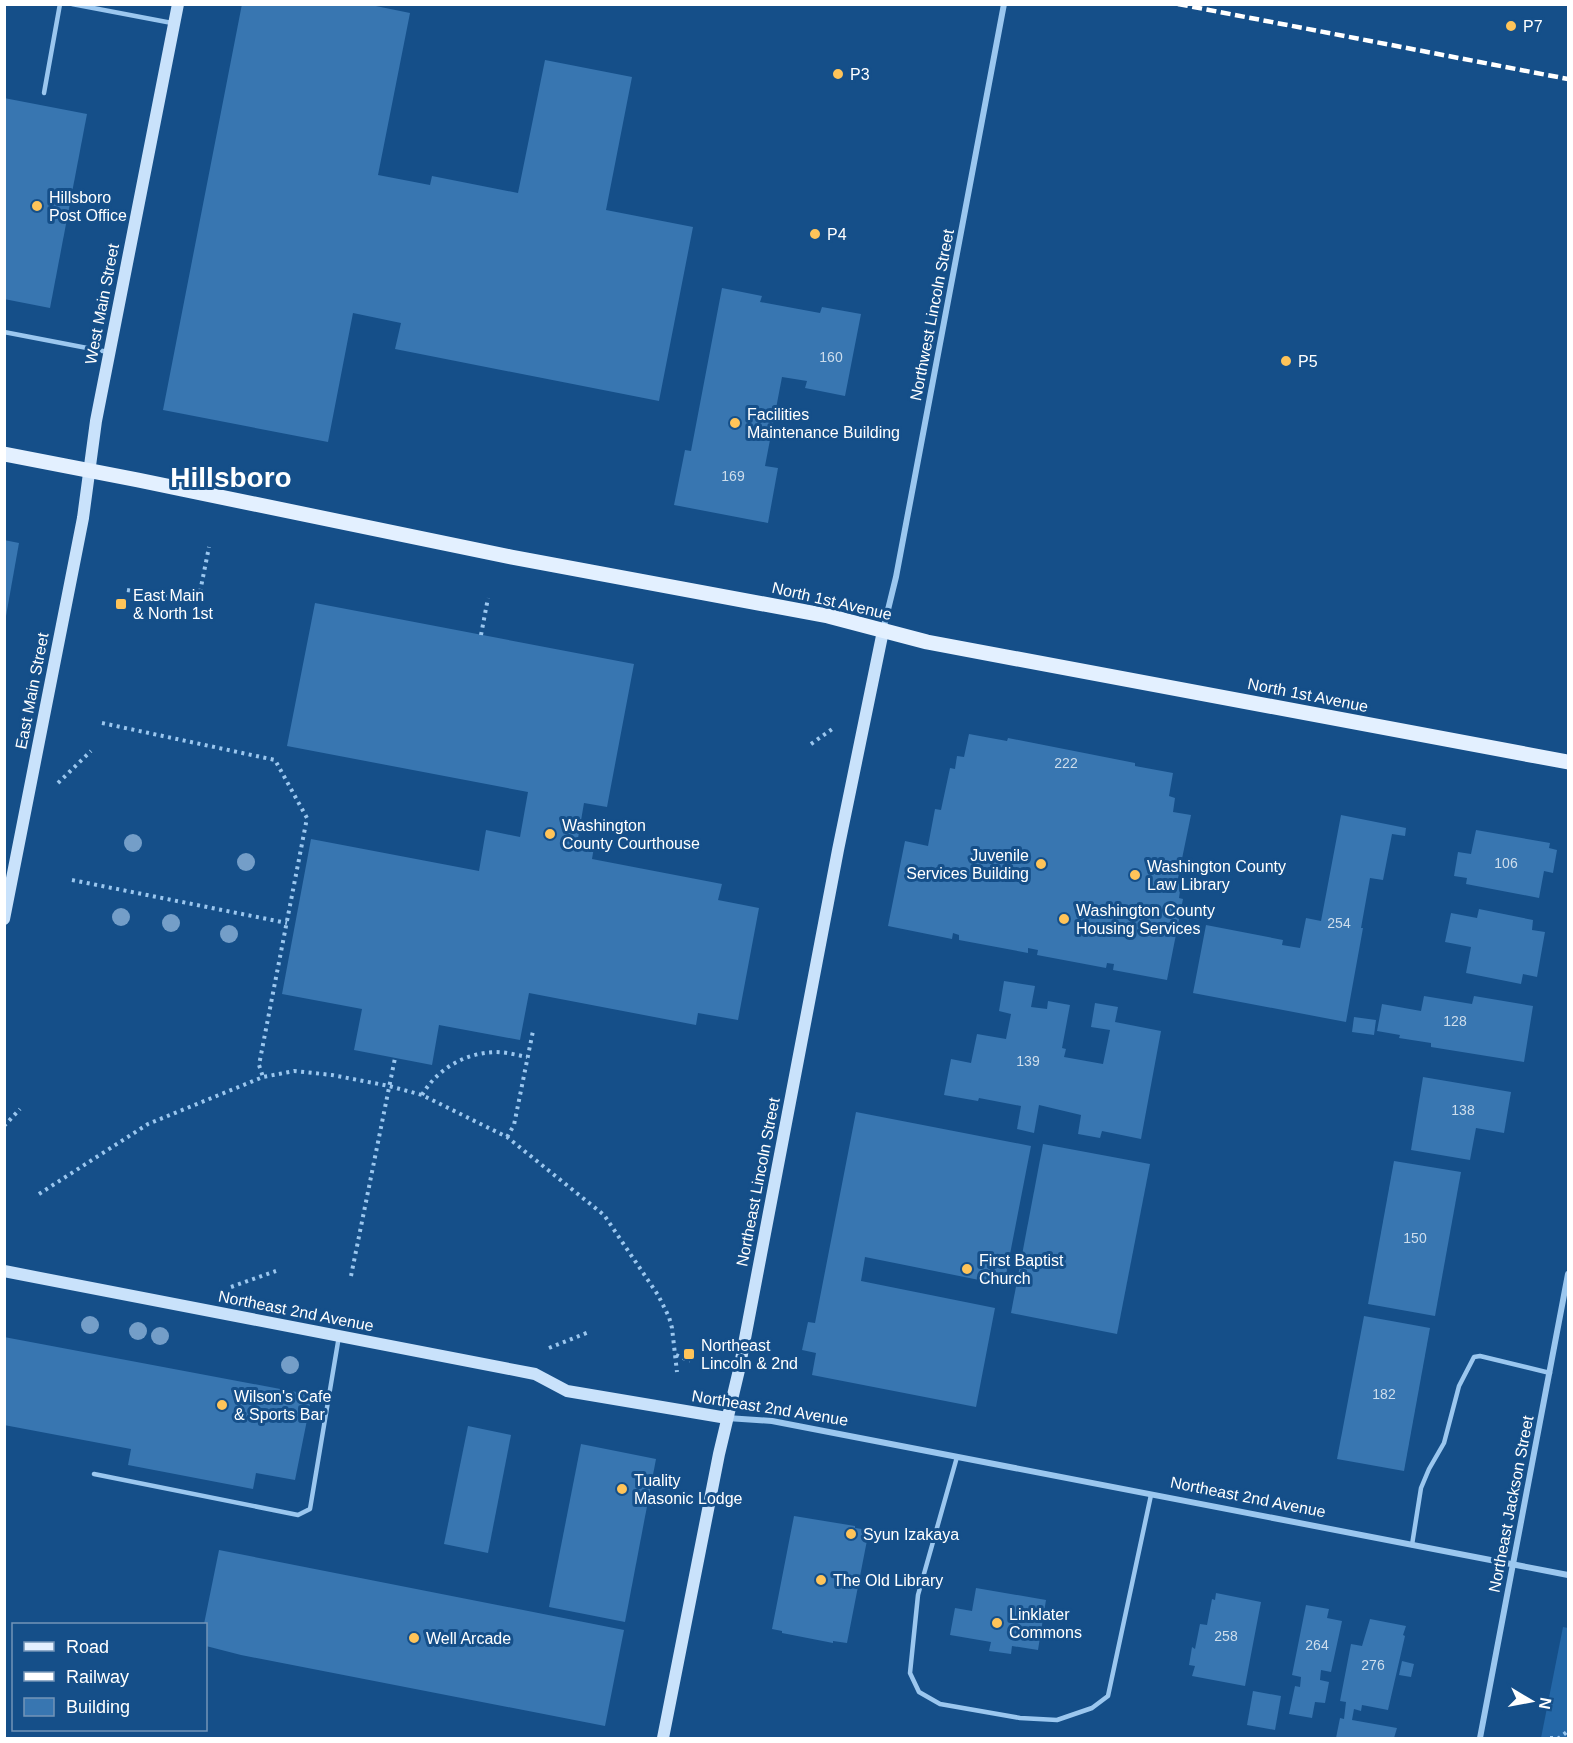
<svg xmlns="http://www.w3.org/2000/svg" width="1573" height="1743" font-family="Helvetica,sans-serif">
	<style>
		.green { fill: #2467a7 }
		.building { fill: #3876b1 }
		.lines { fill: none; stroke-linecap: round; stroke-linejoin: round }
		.path { stroke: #9bc7ef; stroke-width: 4; stroke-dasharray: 3 4.5; stroke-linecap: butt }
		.lane { stroke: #9bc7ef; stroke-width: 4.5 }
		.street { stroke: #9bc7ef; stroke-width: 6 }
		.secondary { stroke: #c9e2fb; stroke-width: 12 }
		.primary { stroke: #e3f0ff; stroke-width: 15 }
		.rail { stroke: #fff; stroke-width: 4.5; stroke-dasharray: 10 4.5; stroke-linecap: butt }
		.tree { fill: #749ec8 }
		.poi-dot { fill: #ffc459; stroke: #154f89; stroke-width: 2 }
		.labels { text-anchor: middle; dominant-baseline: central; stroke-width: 6; stroke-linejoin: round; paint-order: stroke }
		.number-label { font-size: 14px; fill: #cdddec }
		.poi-label { font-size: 16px; fill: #fff; stroke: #154f89; text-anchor: start }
		.street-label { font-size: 16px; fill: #fff; stroke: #154f89 }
		.town-label { font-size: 28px; font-weight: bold; fill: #fff; stroke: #154f89 }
	</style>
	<rect width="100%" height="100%" fill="#154f89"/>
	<polygon class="green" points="1563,1627 1568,1628 1568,1738 1541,1738"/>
	<g class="building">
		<polygon points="242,4 366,4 410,13 378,175 430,185 432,176 518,193 545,60 632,77 606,210 693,227 659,401 395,349 401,323 353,313 328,442 163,410"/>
		<polygon points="4,98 87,114 50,308 4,299"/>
		<polygon points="722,288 762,296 760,302 820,313 822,307 861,314 845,396 805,388 807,381 782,377 765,466 778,468 768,523 674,505 685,450 691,451"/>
		<polygon points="4,540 19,543 6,616 4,616"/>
		<polygon points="315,603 634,664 607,807 584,803 577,844 594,847 592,859 722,884 718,900 759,908 738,1020 698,1013 696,1025 529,993 520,1040 439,1025 432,1065 354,1050 362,1009 282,994 311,839 479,871 486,830 520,837 528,792 287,746"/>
		<polygon points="969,734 1007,741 1008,738 1135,763 1135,766 1173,773 1169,796 1175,798 1173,812 1191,815 1177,883 1181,884 1179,898 1183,899 1167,980 1113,970 1114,964 1107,963 1106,968 1037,955 1038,950 1028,948 1028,953 959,940 959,935 953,933 952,939 888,926 905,841 928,846 935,809 941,810 950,768 955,769 957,756 964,757"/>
		<polygon points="1341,815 1406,828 1405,836 1392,834 1383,880 1370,878 1361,928 1363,928 1346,1022 1193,993 1206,925 1283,940 1282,945 1300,948 1306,918 1321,921"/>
		<polygon points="1476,830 1550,843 1549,848 1557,850 1553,873 1544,871 1539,898 1466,884 1467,878 1454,876 1458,852 1471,854"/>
		<polygon points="1479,909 1533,920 1532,930 1545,932 1537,977 1523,974 1521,984 1466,973 1471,947 1445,942 1451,913 1477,918"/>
		<polygon points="1004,981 1035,986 1031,1007 1047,1009 1048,1001 1070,1005 1062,1048 1066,1049 1064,1057 1103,1064 1110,1030 1091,1027 1095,1003 1118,1007 1115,1022 1161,1031 1141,1139 1102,1131 1100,1138 1078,1134 1081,1115 1039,1105 1034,1133 1017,1129 1021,1106 979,1098 978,1101 944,1095 951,1059 971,1063 977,1034 1006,1039 1011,1014 999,1011"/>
		<polygon points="1424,996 1472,1004 1474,996 1533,1006 1524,1062 1431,1047 1431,1043 1399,1038 1400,1035 1377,1031 1382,1004 1421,1011"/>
		<polygon points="1354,1017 1376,1020 1374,1035 1352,1032"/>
		<polygon points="1423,1077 1511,1092 1504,1133 1476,1128 1470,1160 1411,1150"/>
		<polygon points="856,1112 1031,1146 1004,1285 865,1257 861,1281 995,1308 976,1407 812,1375 816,1353 802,1350 808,1322 815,1323"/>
		<polygon points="1043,1144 1150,1164 1117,1334 1011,1313"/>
		<polygon points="1394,1161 1461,1172 1435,1316 1368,1304"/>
		<polygon points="1364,1316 1430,1328 1404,1471 1337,1459"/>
		<polygon points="4,1337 312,1395 295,1480 256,1473 253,1489 128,1465 131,1449 4,1425"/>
		<polygon points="468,1426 511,1435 488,1553 444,1544"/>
		<polygon points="581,1444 656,1459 625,1622 549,1607"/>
		<polygon points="794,1516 855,1526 855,1528 869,1530 847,1643 833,1641 833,1643 782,1633 782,1631 772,1629"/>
		<polygon points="219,1550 624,1630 605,1726 241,1655 206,1646 206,1624 204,1624"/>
		<polygon points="976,1588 1046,1600 1038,1650 1012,1646 1011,1654 989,1651 991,1642 950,1635 955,1608 972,1611"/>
		<polygon points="1216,1593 1261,1602 1245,1686 1192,1676 1195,1666 1189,1665 1192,1647 1195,1649 1200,1624 1207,1625 1212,1599 1215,1600"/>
		<polygon points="1306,1605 1329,1609 1327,1618 1342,1621 1331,1672 1321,1670 1320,1680 1329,1682 1325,1703 1315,1702 1312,1718 1289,1714 1295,1686 1300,1687 1301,1677 1292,1675"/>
		<polygon points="1370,1619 1406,1626 1403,1635 1405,1636 1388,1710 1362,1705 1361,1711 1354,1709 1352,1720 1397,1728 1394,1738 1336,1738 1340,1718 1344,1719 1346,1702 1340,1701 1351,1644 1362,1646"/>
		<polygon points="1402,1661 1414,1664 1411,1677 1399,1675"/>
		<polygon points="1253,1691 1281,1696 1275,1730 1247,1725"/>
	</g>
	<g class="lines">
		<g class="path">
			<polyline points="127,590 198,602 209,547"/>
			<polyline points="481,635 488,598"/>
			<polyline points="102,723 275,760 307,818 259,1065 263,1077"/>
			<polyline points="811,744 835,727"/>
			<polyline points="58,783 91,751"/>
			<polyline points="72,880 287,923"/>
			<path d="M422,1095C437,1069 465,1053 495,1052C506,1052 517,1055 527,1057"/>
			<polyline points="4,1126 20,1109"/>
			<polyline points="507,1137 514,1125 533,1031"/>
			<polyline points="39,1194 148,1124 263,1077 294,1071 332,1075 389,1086 422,1095 507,1137 604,1215 658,1295 669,1317 672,1328 677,1372"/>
			<polyline points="351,1276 395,1058"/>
			<polyline points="231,1287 276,1271"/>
			<polyline points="549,1348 589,1332"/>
			<polyline points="676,1355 690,1361"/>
			<polyline points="1550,1738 1559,1738 1568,1731"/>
		</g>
		<g class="lane">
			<polyline points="72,4 172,23"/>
			<polyline points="44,93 60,4"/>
			<polyline points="4,332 108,352"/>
			<polyline points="957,1457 918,1595 910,1673 919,1692 940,1704 1020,1718 1057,1720 1092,1708 1108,1696 1151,1495"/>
			<polyline points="94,1474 298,1515 310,1509 339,1336"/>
			<polyline points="1412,1545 1421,1488 1429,1469 1444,1443 1459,1386 1474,1357 1480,1356 1550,1373"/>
		</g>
		<g class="street">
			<polyline points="883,630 896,577 1004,4"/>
			<polyline points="727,1418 772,1421 1568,1575"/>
			<polyline points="1480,1738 1568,1274"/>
		</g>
		<g class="secondary">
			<polyline points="4,919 83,518 96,421 178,4"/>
			<polyline points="4,1271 535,1374 567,1391 727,1418"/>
			<polyline points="663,1738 719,1454 739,1370 838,850 883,631"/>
		</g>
		<polyline class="primary" points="4,454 138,480 511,557 828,616 927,642 1568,762"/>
		<polyline class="rail" points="1178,4 1568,79"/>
	</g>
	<g class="tree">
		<circle cx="133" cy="843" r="9"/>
		<circle cx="246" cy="862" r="9"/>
		<circle cx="121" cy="917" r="9"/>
		<circle cx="171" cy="923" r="9"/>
		<circle cx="229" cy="934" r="9"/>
		<circle cx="90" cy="1325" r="9"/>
		<circle cx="138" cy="1331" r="9"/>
		<circle cx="160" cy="1336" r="9"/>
		<circle cx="290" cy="1365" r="9"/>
	</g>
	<g class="poi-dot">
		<circle cx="1511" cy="26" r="6"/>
		<circle cx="838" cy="74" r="6"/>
		<circle cx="37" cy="206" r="6"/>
		<circle cx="815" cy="234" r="6"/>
		<circle cx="1286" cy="361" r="6"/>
		<circle cx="735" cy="423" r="6"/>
		<rect x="115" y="598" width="12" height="12" rx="3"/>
		<circle cx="550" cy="834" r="6"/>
		<circle cx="1041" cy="864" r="6"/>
		<circle cx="1135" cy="875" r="6"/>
		<circle cx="1064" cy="919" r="6"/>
		<circle cx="967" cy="1269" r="6"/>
		<rect x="683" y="1348" width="12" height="12" rx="3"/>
		<circle cx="222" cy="1405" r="6"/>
		<circle cx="622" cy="1489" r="6"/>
		<circle cx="851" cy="1534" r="6"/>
		<circle cx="821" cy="1580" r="6"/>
		<circle cx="997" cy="1623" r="6"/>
		<circle cx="414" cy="1638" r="6"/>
	</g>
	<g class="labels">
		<g class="number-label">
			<text x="831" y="357">160</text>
			<text x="733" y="476">169</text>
			<text x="1066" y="763">222</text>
			<text x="1506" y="863">106</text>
			<text x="1339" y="923">254</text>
			<text x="1455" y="1021">128</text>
			<text x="1028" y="1061">139</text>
			<text x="1463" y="1110">138</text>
			<text x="1415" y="1238">150</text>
			<text x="1384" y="1394">182</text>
			<text x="1226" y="1636">258</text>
			<text x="1317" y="1645">264</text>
			<text x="1373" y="1665">276</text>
		</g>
		<g class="poi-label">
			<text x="1523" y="26">P7</text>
			<text x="850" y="74">P3</text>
			<text x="49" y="197">Hillsboro<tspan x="49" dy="18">Post Office</tspan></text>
			<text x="827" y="234">P4</text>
			<text x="1298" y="361">P5</text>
			<text x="747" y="414">Facilities<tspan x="747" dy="18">Maintenance Building</tspan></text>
			<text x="133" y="595">East Main<tspan x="133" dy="18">&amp; North 1st</tspan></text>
			<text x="562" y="825">Washington<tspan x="562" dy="18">County Courthouse</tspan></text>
			<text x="1029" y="855" text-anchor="end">Juvenile<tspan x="1029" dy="18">Services Building</tspan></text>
			<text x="1147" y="866">Washington County<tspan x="1147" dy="18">Law Library</tspan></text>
			<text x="1076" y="910">Washington County<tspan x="1076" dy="18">Housing Services</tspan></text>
			<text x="979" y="1260">First Baptist<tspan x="979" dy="18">Church</tspan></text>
			<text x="701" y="1345">Northeast<tspan x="701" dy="18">Lincoln &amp; 2nd</tspan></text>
			<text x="234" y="1396">Wilson's Cafe<tspan x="234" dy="18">&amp; Sports Bar</tspan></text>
			<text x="634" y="1480">Tuality<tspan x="634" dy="18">Masonic Lodge</tspan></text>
			<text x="863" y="1534">Syun Izakaya</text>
			<text x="833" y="1580">The Old Library</text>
			<text x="1009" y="1614">Linklater<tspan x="1009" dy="18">Commons</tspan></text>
			<text x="426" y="1638">Well Arcade</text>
		</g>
		<g class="street-label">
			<text transform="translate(102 304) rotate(-79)">West Main Street</text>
			<text transform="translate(932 315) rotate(-79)">Northwest Lincoln Street</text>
			<text transform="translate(832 601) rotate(13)">North 1st Avenue</text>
			<text transform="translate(32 691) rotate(-79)">East Main Street</text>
			<text transform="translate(1308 695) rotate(11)">North 1st Avenue</text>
			<text transform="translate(758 1182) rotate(-79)">Northeast Lincoln Street</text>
			<text transform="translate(296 1311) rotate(11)">Northeast 2nd Avenue</text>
			<text transform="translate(770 1408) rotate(9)">Northeast 2nd Avenue</text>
			<text transform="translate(1248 1497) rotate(11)">Northeast 2nd Avenue</text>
			<text transform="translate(1511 1504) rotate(-79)">Northeast Jackson Street</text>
		</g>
		<g class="town-label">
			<text x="231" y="477">Hillsboro</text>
		</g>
	</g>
	<rect width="1573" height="1743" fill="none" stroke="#ffffff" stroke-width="12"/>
	<rect x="12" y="1623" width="195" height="108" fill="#154f89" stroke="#7395b8" stroke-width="1.5"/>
	<rect x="24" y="1642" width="30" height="9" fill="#e3f0ff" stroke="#7395b8" stroke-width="1.5"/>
	<text x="66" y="1653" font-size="18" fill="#ffffff">Road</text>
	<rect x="24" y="1672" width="30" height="9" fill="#ffffff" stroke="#7395b8" stroke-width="1.5"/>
	<text x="66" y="1683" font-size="18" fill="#ffffff">Railway</text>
	<rect x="24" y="1698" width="30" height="18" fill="#3876b1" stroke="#7395b8" stroke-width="1.5"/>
	<text x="66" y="1713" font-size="18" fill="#ffffff">Building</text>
	<g transform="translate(1531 1701) rotate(100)" stroke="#154f89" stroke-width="4.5" paint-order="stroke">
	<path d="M0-4.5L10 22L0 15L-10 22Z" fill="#ffffff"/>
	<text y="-9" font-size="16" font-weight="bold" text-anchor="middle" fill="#ffffff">N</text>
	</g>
</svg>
